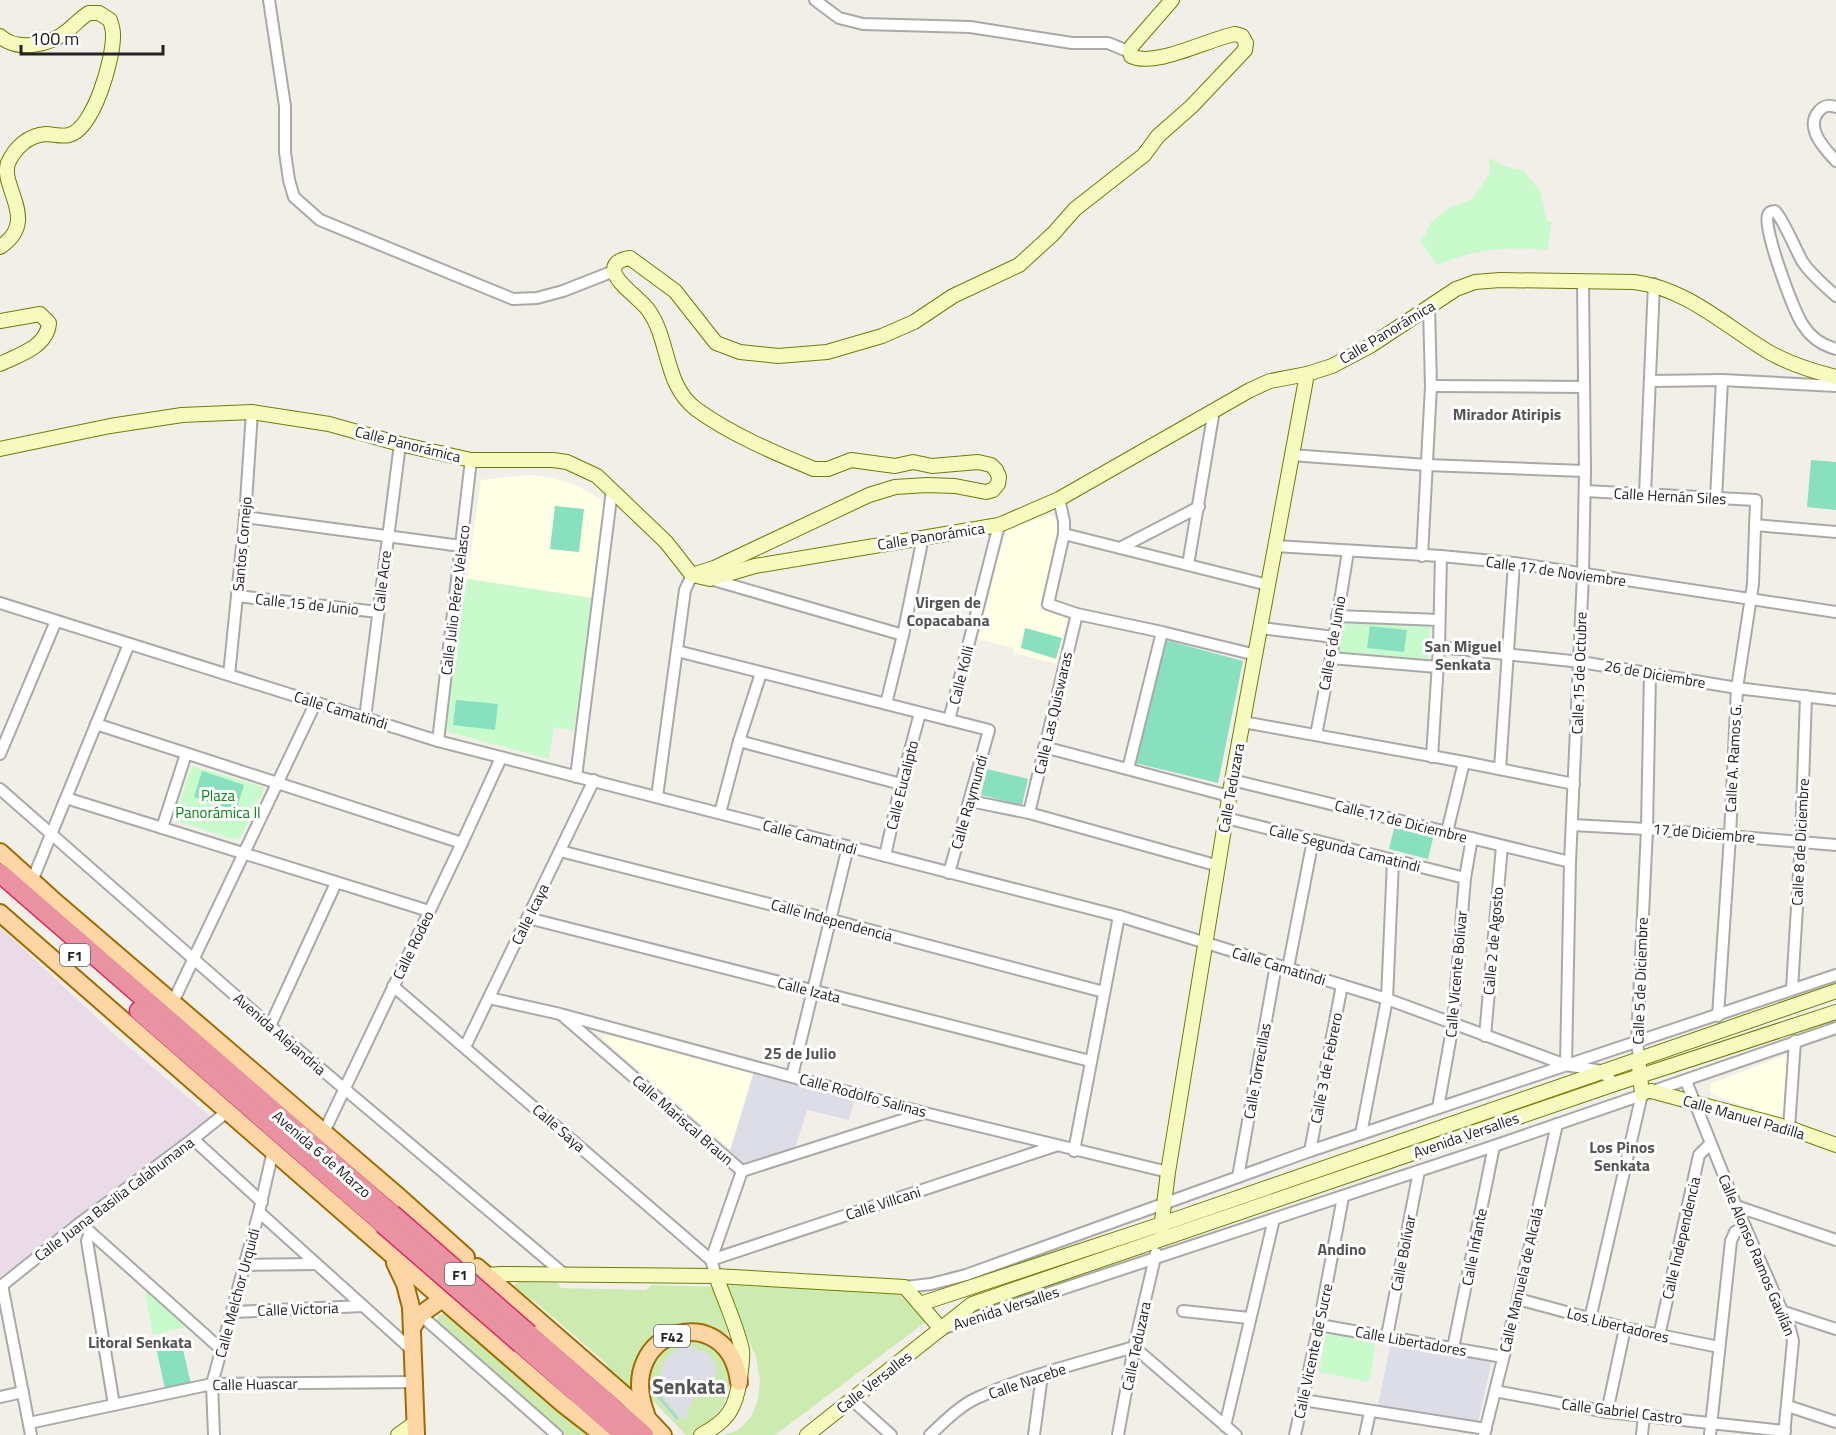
<svg xmlns="http://www.w3.org/2000/svg" width="1836" height="1435" font-family="'Titillium Web',sans-serif">
	<style>
		.industrial { fill: #ebdbe8 }
		.education { fill: #ffffe5 }
		.grass { fill: #cdebb0 }
		.park { fill: #c8facc }
		.pitch { fill: #88e0be }
		.plaza { fill: #dddde8 }
		.lines { fill: none; stroke-linecap: round; stroke-linejoin: round }
		.stream { stroke: #aad3df; stroke-width: 3 }
		.street-casing { stroke: #a9a9a9; stroke-width: 14 }
		.secondary-casing { stroke: #707d05; stroke-width: 16 }
		.primary-casing { stroke: #a06b00; stroke-width: 20 }
		.highway-casing { stroke: #dc2a67; stroke-width: 21 }
		.street { stroke: #fff; stroke-width: 10 }
		.secondary { stroke: #f7fabf; stroke-width: 14 }
		.primary { stroke: #fcd6a4; stroke-width: 16 }
		.highway { stroke: #e892a2; stroke-width: 18 }
		.highway-bridge-casing { stroke: #dc2a67; stroke-width: 21; stroke-linecap: butt }
		.highway-bridge { stroke: #e892a2; stroke-width: 18 }
		.labels { text-anchor: middle; dominant-baseline: central; stroke-width: 6; stroke-linejoin: round; paint-order: stroke }
		.shield { fill: #fff; stroke: #646464; stroke-width: 1.5 }
		.shield-label { font-size: 14px; font-weight: bold; fill: #222 }
		.street-label { font-size: 15px; fill: #222; stroke: #fff }
		.park-label { font-size: 15px; fill: #0c8416; stroke: #fff }
		.neighbourhood-label { font-size: 16px; font-weight: bold; fill: #555; stroke: #fff }
		.district-label { font-size: 21px; font-weight: bold; fill: #555; stroke: #fff }
	</style>
	<rect width="100%" height="100%" fill="#f2efe9"/>
	<polygon class="industrial" points="0,927 116,1036 212,1118 0,1277"/>
	<g class="education">
		<polygon points="530,475 553,478 576,485 602,500 605,505 592,598 467,579 481,480"/>
		<polygon points="1048,515 1055,517 1059,529 1039,609 1067,618 1057,664 1014,653 1013,648 978,639 1004,535 1007,531"/>
		<polygon points="606,1034 753,1074 730,1149 603,1039"/>
		<polygon points="1785,1055 1793,1059 1787,1122 1711,1094 1710,1084"/>
	</g>
	<g class="grass">
		<path d="M518,1282L557,1283L561,1288L646,1290L652,1285L713,1287L729,1335C710,1326 696,1325 676,1328L633,1389L629,1391L606,1371L607,1364L532,1299L525,1300L514,1290V1285Z"/>
		<polygon points="727,1285 905,1293 933,1309 935,1315 775,1435 724,1435 738,1430 751,1417 758,1400 760,1381 756,1356 741,1325"/>
		<polygon points="446,1312 591,1435 565,1435 439,1326 437,1321 438,1316"/>
		<path d="M692,1339C748,1351 738,1412 691,1432L695,1435H686L653,1401L647,1390L652,1358L675,1342Z"/>
	</g>
	<g class="park">
		<path d="M1489,158L1507,167L1523,170L1540,191L1547,221L1552,222L1547,250C1508,246 1473,249 1437,265L1420,240L1426,234L1430,223L1449,208L1472,199L1490,173Z"/>
		<polygon points="467,579 592,598 574,731 554,727 549,759 444,731"/>
		<polygon points="1341,622 1430,623 1429,659 1338,652"/>
		<polygon points="192,766 263,787 264,790 240,838 233,839 176,821 174,818"/>
		<polygon points="153,1289 190,1322 187,1327 153,1335 145,1292"/>
		<polygon points="1330,1332 1376,1340 1369,1382 1319,1372 1326,1334"/>
	</g>
	<g class="pitch">
		<polygon points="1811,460 1836,462 1836,510 1807,507"/>
		<polygon points="555,506 584,509 579,552 550,549"/>
		<polygon points="1370,626 1407,630 1404,652 1367,648"/>
		<polygon points="1025,628 1062,638 1056,659 1021,648"/>
		<polygon points="1165,640 1243,661 1218,783 1135,763"/>
		<polygon points="456,700 498,704 495,730 453,725"/>
		<polygon points="987,769 1028,779 1022,805 981,795"/>
		<polygon points="202,771 244,785 236,811 194,797"/>
		<polygon points="1395,825 1434,834 1428,859 1389,849"/>
		<polygon points="181,1341 191,1384 165,1389 156,1347"/>
	</g>
	<g class="plaza">
		<polygon points="755,1069 856,1095 849,1120 807,1110 794,1152 748,1168 730,1151"/>
		<polygon points="1391,1341 1492,1359 1478,1423 1378,1406"/>
		<polygon points="688,1347 706,1352 712,1359 717,1370 716,1379 711,1387 693,1399 684,1421 650,1380 659,1380 663,1364 670,1355 678,1349"/>
	</g>
	<g class="lines">
		<polyline class="stream" points="647,1383 677,1418"/>
		<g class="street-casing">
			<g id="street">
				<polyline points="269,0 285,106 285,152 289,180 294,197 320,220 513,299 537,298 563,291 614,271"/>
				<polyline points="815,0 839,18 863,24 970,27 1072,43 1108,43 1130,52"/>
				<path d="M1836,107C1829,105 1824,105 1819,111C1804,128 1825,149 1836,161"/>
				<path d="M1836,296C1824,285 1811,275 1802,261C1796,250 1782,217 1775,211C1771,212 1770,211 1768,215C1762,226 1794,313 1803,325C1811,338 1822,345 1836,349"/>
				<polyline points="1651,381 1722,380 1836,386"/>
				<polyline points="1431,386 1584,387"/>
				<polyline points="1291,455 1427,465 1585,471"/>
				<polyline points="1585,491 1756,500 1753,584 1737,688 1730,836 1718,1016"/>
				<polyline points="1645,494 1654,284"/>
				<polyline points="1059,499 1064,521 1064,534 1048,604 1077,614 1162,632 1256,655"/>
				<polyline points="1716,499 1722,380"/>
				<polyline points="245,517 461,546"/>
				<polyline points="1755,525 1836,532"/>
				<polyline points="1064,534 1268,585"/>
				<polyline points="1275,546 1441,556 1514,563 1836,612"/>
				<polyline points="1120,548 1199,507"/>
				<polyline points="1422,556 1431,386 1429,307"/>
				<polyline points="1188,565 1214,410"/>
				<polyline points="710,579 903,635"/>
				<polyline points="237,596 378,612"/>
				<polyline points="0,603 438,741 1119,916 1387,999 1566,1065 1601,1071 1615,1084"/>
				<polyline points="1337,616 1439,620"/>
				<polyline points="1261,628 1334,637"/>
				<polyline points="1439,647 1581,662 1737,688 1836,700"/>
				<polyline points="677,651 989,730 949,873"/>
				<polyline points="1331,658 1437,667"/>
				<polyline points="229,675 245,517 252,412"/>
				<polyline points="886,704 903,635 923,537"/>
				<polyline points="365,718 400,444"/>
				<polyline points="949,720 999,525"/>
				<polyline points="1243,722 1464,762 1574,784"/>
				<polyline points="96,724 462,843"/>
				<polyline points="1316,735 1331,658 1348,551"/>
				<polyline points="438,741 471,460"/>
				<polyline points="739,741 901,784"/>
				<polyline points="1044,747 1229,796"/>
				<polyline points="0,754 56,621"/>
				<polyline points="1432,757 1439,647 1441,556"/>
				<polyline points="1128,769 1162,632"/>
				<polyline points="1500,769 1514,563"/>
				<polyline points="576,777 612,490"/>
				<polyline points="1232,780 1570,862"/>
				<polyline points="0,789 270,1026 564,1274"/>
				<polyline points="657,797 685,590 692,575"/>
				<polyline points="66,798 429,911"/>
				<polyline points="970,801 1029,813 1219,866"/>
				<polyline points="720,813 739,741 761,673"/>
				<polyline points="1029,813 1077,614"/>
				<polyline points="1226,818 1465,878"/>
				<polyline points="1572,825 1647,829 1836,845"/>
				<polyline points="162,828 186,754"/>
				<polyline points="1447,832 1464,762"/>
				<polyline points="560,851 832,920 1104,992"/>
				<polyline points="885,856 901,784 920,713"/>
				<polyline points="32,881 129,644"/>
				<polyline points="528,918 1090,1061"/>
				<polyline points="1288,968 1313,840"/>
				<polyline points="393,986 711,1260 716,1276"/>
				<polyline points="1792,989 1801,841 1806,696"/>
				<polyline points="489,998 560,1014 925,1113 1168,1172"/>
				<polyline points="173,1002 316,702"/>
				<polyline points="563,1016 742,1171 924,1113"/>
				<polyline points="270,1026 336,883"/>
				<polyline points="1485,1036 1502,846"/>
				<polyline points="465,1047 594,780"/>
				<polyline points="1639,1058 1637,1042 1647,829 1650,673"/>
				<polyline points="1566,1065 1570,862 1583,574 1585,471 1583,282"/>
				<polyline points="792,1076 848,847"/>
				<polyline points="1686,1081 1736,1206 1790,1329 1793,1341 1784,1435"/>
				<polyline points="1438,1108 1453,1024 1465,878 1472,838"/>
				<polyline points="1789,1128 1795,1041"/>
				<polyline points="324,1132 462,843 501,758"/>
				<polyline points="1361,1134 1387,999 1393,861"/>
				<polyline points="193,1139 262,1202"/>
				<polyline points="1074,1151 1119,916"/>
				<polyline points="1310,1151 1342,985"/>
				<polyline points="1238,1177 1276,965"/>
				<polyline points="1736,1206 1836,1240"/>
				<polyline points="259,1212 412,1350"/>
				<polyline points="80,1223 222,1350"/>
				<polyline points="90,1232 87,1241 114,1405"/>
				<polyline points="711,1260 1055,1146"/>
				<polyline points="711,1260 742,1171"/>
				<polyline points="245,1265 316,1264"/>
				<polyline points="2,1285 31,1435"/>
				<polyline points="0,1287 80,1223 193,1139 228,1111"/>
				<polyline points="905,1287 931,1284 966,1275 1310,1151 1836,975"/>
				<polyline points="1518,1299 1625,1328 1719,1347"/>
				<polyline points="416,1311 557,1435"/>
				<polyline points="1183,1311 1249,1318"/>
				<polyline points="1781,1311 1836,1329"/>
				<polyline points="233,1312 363,1306"/>
				<polyline points="1590,1319 1642,1094"/>
				<polyline points="1319,1325 1503,1357"/>
				<polyline points="944,1328 1494,1146 1836,1028"/>
				<polyline points="1387,1336 1419,1171"/>
				<polyline points="1659,1336 1699,1155 1710,1144"/>
				<polyline points="1453,1348 1494,1146"/>
				<polyline points="1495,1391 1607,1412 1785,1431"/>
				<polyline points="0,1397 23,1392"/>
				<polyline points="851,1399 891,1435"/>
				<polyline points="1303,1400 1486,1429"/>
				<polyline points="1788,1406 1836,1422"/>
				<polyline points="1607,1412 1625,1328"/>
				<polyline points="29,1423 212,1384 414,1382"/>
				<polyline points="1225,1426 1274,1219"/>
				<polyline points="214,1435 212,1384 259,1212 273,1151"/>
				<path d="M930,1435C944,1422 959,1406 977,1398C1025,1376 1083,1362 1134,1347L1236,1435"/>
				<polyline points="1034,1435 1042,1375"/>
				<polyline points="1118,1435 1134,1347 1156,1253"/>
				<polyline points="1295,1435 1319,1325 1343,1197"/>
				<polyline points="1365,1435 1370,1412"/>
				<polyline points="1484,1435 1518,1299 1557,1124"/>
				<polyline points="1642,1435 1644,1415"/>
				<polyline points="1710,1435 1731,1241 1735,1232 1745,1226"/>
			</g>
		</g>
		<g class="secondary-casing">
			<g id="secondary">
				<path d="M0,36C17,52 51,45 67,31C75,25 80,18 89,13H99L110,20C111,24 113,29 113,34C114,57 94,129 69,135C62,137 53,134 46,134C28,135 15,148 8,163C0,188 40,221 0,247"/>
				<path d="M0,321L40,314L49,323C47,347 19,355 0,364"/>
				<path d="M0,449L110,426L182,415L252,412L329,424L400,444L471,460H553L567,462L597,476L666,542L692,575L710,579L755,566L999,525L1059,499L1250,390L1270,381L1307,374L1332,366L1370,346L1456,289L1475,282L1500,280L1634,282C1686,288 1724,325 1767,351C1789,364 1812,371 1836,377"/>
				<path d="M692,575L714,568L869,495L895,487L927,485L955,486L986,492L993,490L998,484L999,477L996,470L991,465L978,462L932,466L913,462L895,466L851,460L828,469H814C775,453 730,434 696,409C664,385 670,341 649,311C642,300 615,283 614,270C614,261 623,259 630,258L675,291L716,343L740,352L778,356L827,352L882,336L914,322L953,296L1019,265L1053,234L1075,209L1144,155L1158,136L1192,106L1245,50L1246,43L1242,36L1235,34C1208,39 1155,68 1131,56L1130,52L1131,47L1172,0"/>
				<polyline points="1639,1066 1642,1094"/>
				<polyline points="1651,1091 1789,1128 1836,1145"/>
				<polyline points="1161,1229 1168,1172 1232,780 1307,374"/>
				<polyline points="481,1278 487,1275 501,1274 716,1276 905,1287 941,1329"/>
				<polyline points="920,1304 1162,1224 1836,991"/>
				<polyline points="398,1435 415,1423"/>
				<path d="M701,1435C728,1421 736,1408 740,1378C741,1369 743,1359 742,1350C737,1327 724,1299 716,1276"/>
				<polyline points="807,1435 972,1304 1615,1084 1836,1012"/>
			</g>
		</g>
		<g class="primary-casing">
			<g id="primary">
				<polyline points="0,852 52,899 398,1196 466,1257"/>
				<polyline points="0,913 438,1295"/>
				<polyline points="395,1263 405,1284 411,1307 416,1435"/>
				<polyline points="477,1267 628,1398 663,1435"/>
				<polyline points="412,1328 420,1315 442,1299 563,1404 603,1435"/>
				<path d="M646,1414C613,1328 729,1298 739,1382"/>
			</g>
		</g>
		<g class="highway-casing">
			<g id="highway">
				<polyline points="0,873 392,1214"/>
				<polyline points="139,1011 383,1224"/>
				<polyline points="529,1334 644,1435"/>
				<polyline points="521,1344 624,1435"/>
			</g>
		</g>
		<use href="#street" class="street"/>
		<use href="#secondary" class="secondary"/>
		<use href="#primary" class="primary"/>
		<use href="#highway" class="highway"/>
		<g class="highway-bridge-casing">
			<g id="highway-bridge">
				<polyline points="392,1214 529,1334"/>
				<polyline points="383,1224 521,1344"/>
			</g>
		</g>
		<use href="#highway-bridge" class="highway-bridge"/>
	</g>
	<g class="labels">
		<g class="shield">
			<rect x="60" y="944" width="30" height="22" rx="4.5"/>
			<rect x="445" y="1263" width="30" height="22" rx="4.5"/>
			<rect x="654" y="1325" width="36" height="22" rx="4.5"/>
		</g>
		<g class="shield-label">
			<text x="75" y="955">F1</text>
			<text x="460" y="1274">F1</text>
			<text x="672" y="1336">F42</text>
		</g>
		<g class="street-label">
			<text transform="translate(1387 332) rotate(-31)">Calle Panorámica</text>
			<text transform="translate(408 444) rotate(14)">Calle Panorámica</text>
			<text transform="translate(1670 496) rotate(3)">Calle Hernán Siles</text>
			<text transform="translate(931 536) rotate(-9)">Calle Panorámica</text>
			<text transform="translate(242 544) rotate(-85)">Santos Cornejo</text>
			<text transform="translate(1556 571) rotate(8)">Calle 17 de Noviembre</text>
			<text transform="translate(382 581) rotate(-83)">Calle Acre</text>
			<text transform="translate(455 600) rotate(-83)">Calle Julio Pérez Velasco</text>
			<text transform="translate(307 604) rotate(6)">Calle 15 de Junio</text>
			<text transform="translate(1332 643) rotate(-80)">Calle 6 de Junio</text>
			<text transform="translate(1579 673) rotate(-88)">Calle 15 de Octubre</text>
			<text transform="translate(1655 674) rotate(10)">26 de Diciembre</text>
			<text transform="translate(961 675) rotate(-76)">Calle Kolli</text>
			<text transform="translate(341 710) rotate(17)">Calle Camatindi</text>
			<text transform="translate(1053 713) rotate(-77)">Calle Las Quiswaras</text>
			<text transform="translate(1733 758) rotate(-87)">Calle A. Ramos G.</text>
			<text transform="translate(902 785) rotate(-76)">Calle Eucalipto</text>
			<text transform="translate(1231 788) rotate(-80)">Calle Teduzara</text>
			<text transform="translate(969 802) rotate(-74)">Calle Raymundi</text>
			<text transform="translate(1401 821) rotate(14)">Calle 17 de Diciembre</text>
			<text transform="translate(1704 833) rotate(5)">17 de Diciembre</text>
			<text transform="translate(810 837) rotate(15)">Calle Camatindi</text>
			<text transform="translate(1800 842) rotate(-87)">Calle 8 de Diciembre</text>
			<text transform="translate(1345 848) rotate(14)">Calle Segunda Camatindi</text>
			<text transform="translate(530 914) rotate(-64)">Calle Icaya</text>
			<text transform="translate(832 920) rotate(15)">Calle Independencia</text>
			<text transform="translate(1493 941) rotate(-85)">Calle 2 de Agosto</text>
			<text transform="translate(413 945) rotate(-64)">Calle Rodeo</text>
			<text transform="translate(1279 966) rotate(17)">Calle Camatindi</text>
			<text transform="translate(1456 974) rotate(-85)">Calle Vicente Bolívar</text>
			<text transform="translate(1640 981) rotate(-88)">Calle 5 de Diciembre</text>
			<text transform="translate(809 990) rotate(14)">Calle Izata</text>
			<text transform="translate(280 1034) rotate(41)">Avenida Alejandria</text>
			<text transform="translate(1326 1068) rotate(-79)">Calle 3 de Febrero</text>
			<text transform="translate(1257 1071) rotate(-80)">Calle Torrecillas</text>
			<text transform="translate(863 1095) rotate(15)">Calle Rodolfo Salinas</text>
			<text transform="translate(1744 1117) rotate(16)">Calle Manuel Padilla</text>
			<text transform="translate(683 1120) rotate(41)">Calle Mariscal Braun</text>
			<text transform="translate(559 1128) rotate(41)">Calle Saya</text>
			<text transform="translate(1466 1135) rotate(-19)">Avenida Versalles</text>
			<text transform="translate(322 1154) rotate(41)">Avenida 6 de Marzo</text>
			<text transform="translate(114 1199) rotate(-37)">Calle Juana Basilia Calahumana</text>
			<text transform="translate(883 1203) rotate(-18)">Calle Villcani</text>
			<text transform="translate(1681 1238) rotate(-77)">Calle Independencia</text>
			<text transform="translate(1474 1247) rotate(-79)">Calle Infante</text>
			<text transform="translate(1403 1253) rotate(-79)">Calle Bolívar</text>
			<text transform="translate(1757 1255) rotate(67)">Calle Alonso Ramos Gavilán</text>
			<text transform="translate(1521 1280) rotate(-77)">Calle Manuela de Alcalá</text>
			<text transform="translate(237 1293) rotate(-75)">Calle Melchor Urquidi</text>
			<text transform="translate(1006 1308) rotate(-18)">Avenida Versalles</text>
			<text transform="translate(298 1309) rotate(-2)">Calle Victoria</text>
			<text transform="translate(1618 1325) rotate(14)">Los Libertadores</text>
			<text transform="translate(1411 1341) rotate(10)">Calle Libertadores</text>
			<text transform="translate(1136 1346) rotate(-78)">Calle Teduzara</text>
			<text transform="translate(1313 1351) rotate(-78)">Calle Vicente de Sucre</text>
			<text transform="translate(1027 1381) rotate(-19)">Calle Nacebe</text>
			<text transform="translate(874 1382) rotate(-38)">Calle Versalles</text>
			<text transform="translate(255 1384) rotate(-1)">Calle Huascar</text>
			<text transform="translate(1622 1411) rotate(7)">Calle Gabriel Castro</text>
		</g>
		<g class="park-label">
			<text x="218" y="795">Plaza<tspan x="218" dy="17">Panorámica II</tspan></text>
		</g>
		<g class="neighbourhood-label">
			<text x="1507" y="414">Mirador Atiripis</text>
			<text x="948" y="602">Virgen de<tspan x="948" dy="18">Copacabana</tspan></text>
			<text x="1463" y="646">San Miguel<tspan x="1463" dy="18">Senkata</tspan></text>
			<text x="800" y="1053">25 de Julio</text>
			<text x="1622" y="1147">Los Pinos<tspan x="1622" dy="18">Senkata</tspan></text>
			<text x="1342" y="1249">Andino</text>
			<text x="140" y="1342">Litoral Senkata</text>
		</g>
		<g class="district-label">
			<text x="689" y="1386">Senkata</text>
		</g>
	</g>
	<path d="M21 45v9h142v-9" fill="none" stroke="#222222" stroke-width="3"/>
	<text x="30" y="45" font-size="18" fill="#222222" stroke="#ffffff" stroke-width="4.5" paint-order="stroke">100 m</text>
</svg>
